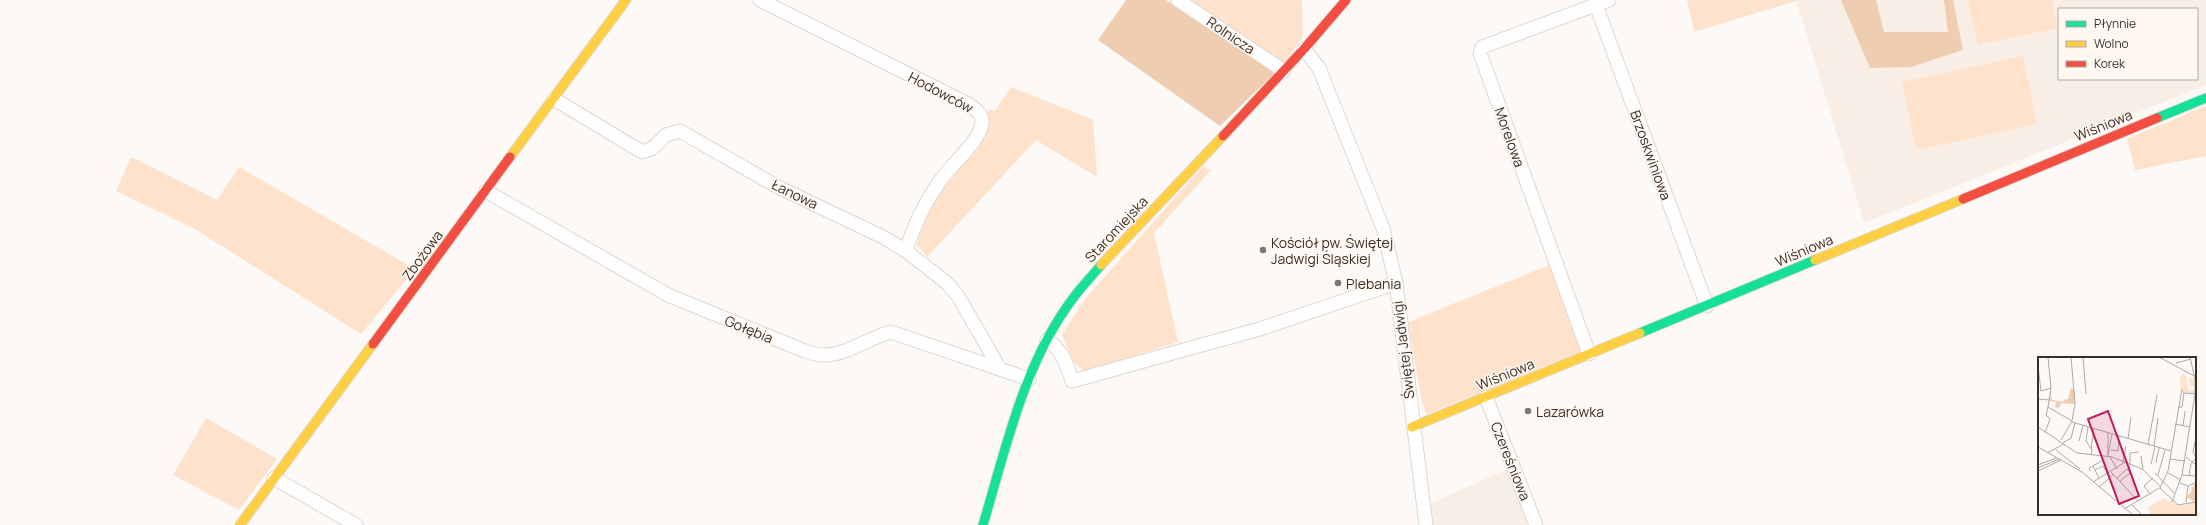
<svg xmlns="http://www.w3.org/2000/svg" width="2206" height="525" font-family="Manrope,sans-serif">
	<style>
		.built { fill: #f9eee6; fill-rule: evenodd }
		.green { fill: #fee2cc }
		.forest { fill: #efcdb0 }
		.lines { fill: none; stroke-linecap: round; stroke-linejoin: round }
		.street-casing { stroke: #ded7d0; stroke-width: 15 }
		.fast-casing { stroke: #ded7d0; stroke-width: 11 }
		.slow-casing { stroke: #ded7d0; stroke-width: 11 }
		.jam-casing { stroke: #ded7d0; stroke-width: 11 }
		.street { stroke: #fffefe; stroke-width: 13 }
		.fast { stroke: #16e098; stroke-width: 9 }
		.slow { stroke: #ffcf43; stroke-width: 9 }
		.jam { stroke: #f24e42; stroke-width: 9 }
		.poi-dot { fill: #7f766f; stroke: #fff8f3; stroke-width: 1.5 }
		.labels { text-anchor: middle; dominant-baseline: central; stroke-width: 3; stroke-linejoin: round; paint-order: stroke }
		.street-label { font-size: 14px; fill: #3c3026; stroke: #fff8f3 }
		.poi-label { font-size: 14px; fill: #3c3026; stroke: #fff8f3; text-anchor: start }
		.inset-road { fill: none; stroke: #afa9a3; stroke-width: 1 }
		.view { fill: #c2185b; fill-opacity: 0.15; stroke: #c2185b; stroke-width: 2 }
		.inset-edge { fill: none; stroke: #3c3026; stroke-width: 2 }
	</style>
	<rect width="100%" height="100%" fill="#fcf9f6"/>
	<g class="built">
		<path d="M1796,0H2206V85L1864,223ZM2059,9H2197V79H2059Z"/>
		<polygon points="1507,469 1530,525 1433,525 1430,504"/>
	</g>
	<g class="green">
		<polygon points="1188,0 1302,0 1303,36 1284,64"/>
		<polygon points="1687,0 1796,0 1796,1 1694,32"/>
		<polygon points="1968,0 2052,0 2057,28 1978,45"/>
		<polygon points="2023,56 2037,124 1916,150 1902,82"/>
		<polygon points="1011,87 1093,120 1097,177 1036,140 927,257 917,245 925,214 948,177 984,134 989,109 995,111"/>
		<polygon points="2206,106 2206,156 2135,170 2127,139"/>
		<polygon points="131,157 217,200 239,167 415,269 361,334 195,229 116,191"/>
		<polygon points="1203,166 1211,170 1154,233 1178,342 1084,372 1072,360 1062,334 1085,299"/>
		<polygon points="1552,264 1582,351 1427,414 1422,403 1408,322"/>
		<polygon points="206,418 277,459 239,510 173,475"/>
	</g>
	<g class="forest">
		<polygon points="1126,0 1166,0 1276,72 1220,126 1098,40"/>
		<polygon points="1841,0 1876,0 1884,32 1948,32 1944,0 1953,0 1963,50 1911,67 1870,68"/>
	</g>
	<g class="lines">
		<g class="street-casing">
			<g id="street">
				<path d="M760,0L968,104C975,109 983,114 982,123C980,141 953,163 943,177C926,200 914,224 906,251"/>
				<polyline points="1178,0 1284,71"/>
				<polyline points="1596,5 1707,306"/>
				<polyline points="1304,49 1319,68 1383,228 1396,283 1426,525"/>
				<polyline points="554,99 642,152 653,148 666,135 680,131 778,187 885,238 906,251 947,283 958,296 1000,369"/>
				<path d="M486,191L668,295L805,351C811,353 817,355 823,355C847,355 868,338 891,332L1029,379"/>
				<path d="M1047,340C1062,349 1067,365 1072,381L1263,328L1396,283"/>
				<polyline points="1589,354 1480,53 1482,47 1609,0"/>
				<polyline points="1486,397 1536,525"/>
				<polyline points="274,478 356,525"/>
			</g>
		</g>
		<g class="fast-casing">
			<g id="fast">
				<polyline points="2157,118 2206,98"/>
				<polyline points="1640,333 1815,260"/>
				<path d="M983,525C1006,448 1024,362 1074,297C1082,286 1092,276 1101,265"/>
			</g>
		</g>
		<g class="slow-casing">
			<g id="slow">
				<polyline points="510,157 626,0"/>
				<polyline points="1815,260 1963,199"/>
				<polyline points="1101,265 1223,136"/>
				<polyline points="1412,427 1640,333"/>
				<polyline points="240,525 373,344"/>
			</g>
		</g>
		<g class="jam-casing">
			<g id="jam">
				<polyline points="1223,136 1304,49 1346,0"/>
				<polyline points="1963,199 2157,118"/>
				<polyline points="373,344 510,157"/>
			</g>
		</g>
		<use href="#street" class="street"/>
		<use href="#fast" class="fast"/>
		<use href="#slow" class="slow"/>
		<use href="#jam" class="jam"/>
	</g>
	<g class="poi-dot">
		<circle cx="1263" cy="250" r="4"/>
		<circle cx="1338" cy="283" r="4"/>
		<circle cx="1528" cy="411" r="4"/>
	</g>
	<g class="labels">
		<g class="street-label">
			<text transform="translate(1231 35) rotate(34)">Rolnicza</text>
			<text transform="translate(941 92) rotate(28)">Hodowców</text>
			<text transform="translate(2103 125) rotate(-22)">Wiśniowa</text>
			<text transform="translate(1510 137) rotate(70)">Morelowa</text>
			<text transform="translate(1651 155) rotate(70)">Brzoskwiniowa</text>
			<text transform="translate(795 194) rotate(26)">Łanowa</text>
			<text transform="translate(1116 229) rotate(-47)">Staromiejska</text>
			<text transform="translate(1804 250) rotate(-23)">Wiśniowa</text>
			<text transform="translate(422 255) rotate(-54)">Zbożowa</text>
			<text transform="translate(749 329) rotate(22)">Gołębia</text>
			<text transform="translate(1403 350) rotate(-97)">Świętej Jadwigi</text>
			<text transform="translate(1505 374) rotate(-22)">Wiśniowa</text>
			<text transform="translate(1511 461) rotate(68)">Czereśniowa</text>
		</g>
		<g class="poi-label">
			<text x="1271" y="242">Kościół pw. Świętej<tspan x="1271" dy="16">Jadwigi Śląskiej</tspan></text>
			<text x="1346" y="283">Plebania</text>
			<text x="1536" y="411">Lazarówka</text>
		</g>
	</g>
	<g transform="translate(2038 357)">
		<rect width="158" height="158" fill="#fcf9f6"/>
		<path d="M144,17L148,18L150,33H152L151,20L157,22V29H152V33H157V37L143,35L142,20ZM125,141L141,149L158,145V158H112L110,151Z" fill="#fee2cc"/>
		<path d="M33,31L37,34L36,47L23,46L21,51L17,50L18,45L12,44L13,35L14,43L27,45L25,43L30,42ZM155,127H157L158,131V144L156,145L149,140L154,133L153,130H156Z" fill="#efcdb0"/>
		<path class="inset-road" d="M10,0L13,31L10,50L34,64M45,0L48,37M121,0L158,20M138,6L153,2M0,9L3,34L13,31M145,36L158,37M0,42L12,43M140,50H144L146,36M34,65L133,94M137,67L152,70M145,69L147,54M0,70L39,96L74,100L104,112L123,130M50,70L48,84L54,93L53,98M7,76L12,62L8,58L10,50M70,76V99M158,80L155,95L158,100M90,82L93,60M23,83L34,64L37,47L33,0M41,84L45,68M25,86L33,81L37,66M110,88L119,38M116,89L120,61M0,90L44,115L95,158M53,92L56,72M18,93L42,112M73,93L80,94L81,79M9,96L26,87M70,98L74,77M103,99L105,112M72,100L79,112M148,100L158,108M132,102L147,104M85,105L88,89M118,106L121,91M92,107V96L101,95M113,107L117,90M0,108L18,101M55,109L61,121M0,111L21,102M57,113L65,109L70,117M0,114L23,103M52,114L51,111L64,104M73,115L100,144M117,116L136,136M130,116L143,123M120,118L127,93M144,118L158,119M151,118L153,107L158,101M79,121L89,112L94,118M82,124L92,116M55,125L87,105M142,126L150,129L158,125M123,129L130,114L144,32M61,130L76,117M122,131L140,148L158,145M112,137L106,129L115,121M134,145L144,118L157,37V22L152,0M148,145L150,129M94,148L104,158M86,152L123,130"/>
		<path class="view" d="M70,54L101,139L81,147L50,62Z"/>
		<rect width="158" height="158" class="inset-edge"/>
	</g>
	<rect x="2058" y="8" width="140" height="72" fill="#fff8f3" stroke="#b1a8a1"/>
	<rect x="2066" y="21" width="20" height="6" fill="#16e098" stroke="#b1a8a1"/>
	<text x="2094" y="28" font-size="12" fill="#3c3026">Płynnie</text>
	<rect x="2066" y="41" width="20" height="6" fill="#ffcf43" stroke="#b1a8a1"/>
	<text x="2094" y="48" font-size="12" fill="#3c3026">Wolno</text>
	<rect x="2066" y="61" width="20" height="6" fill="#f24e42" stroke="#b1a8a1"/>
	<text x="2094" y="68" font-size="12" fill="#3c3026">Korek</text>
</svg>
